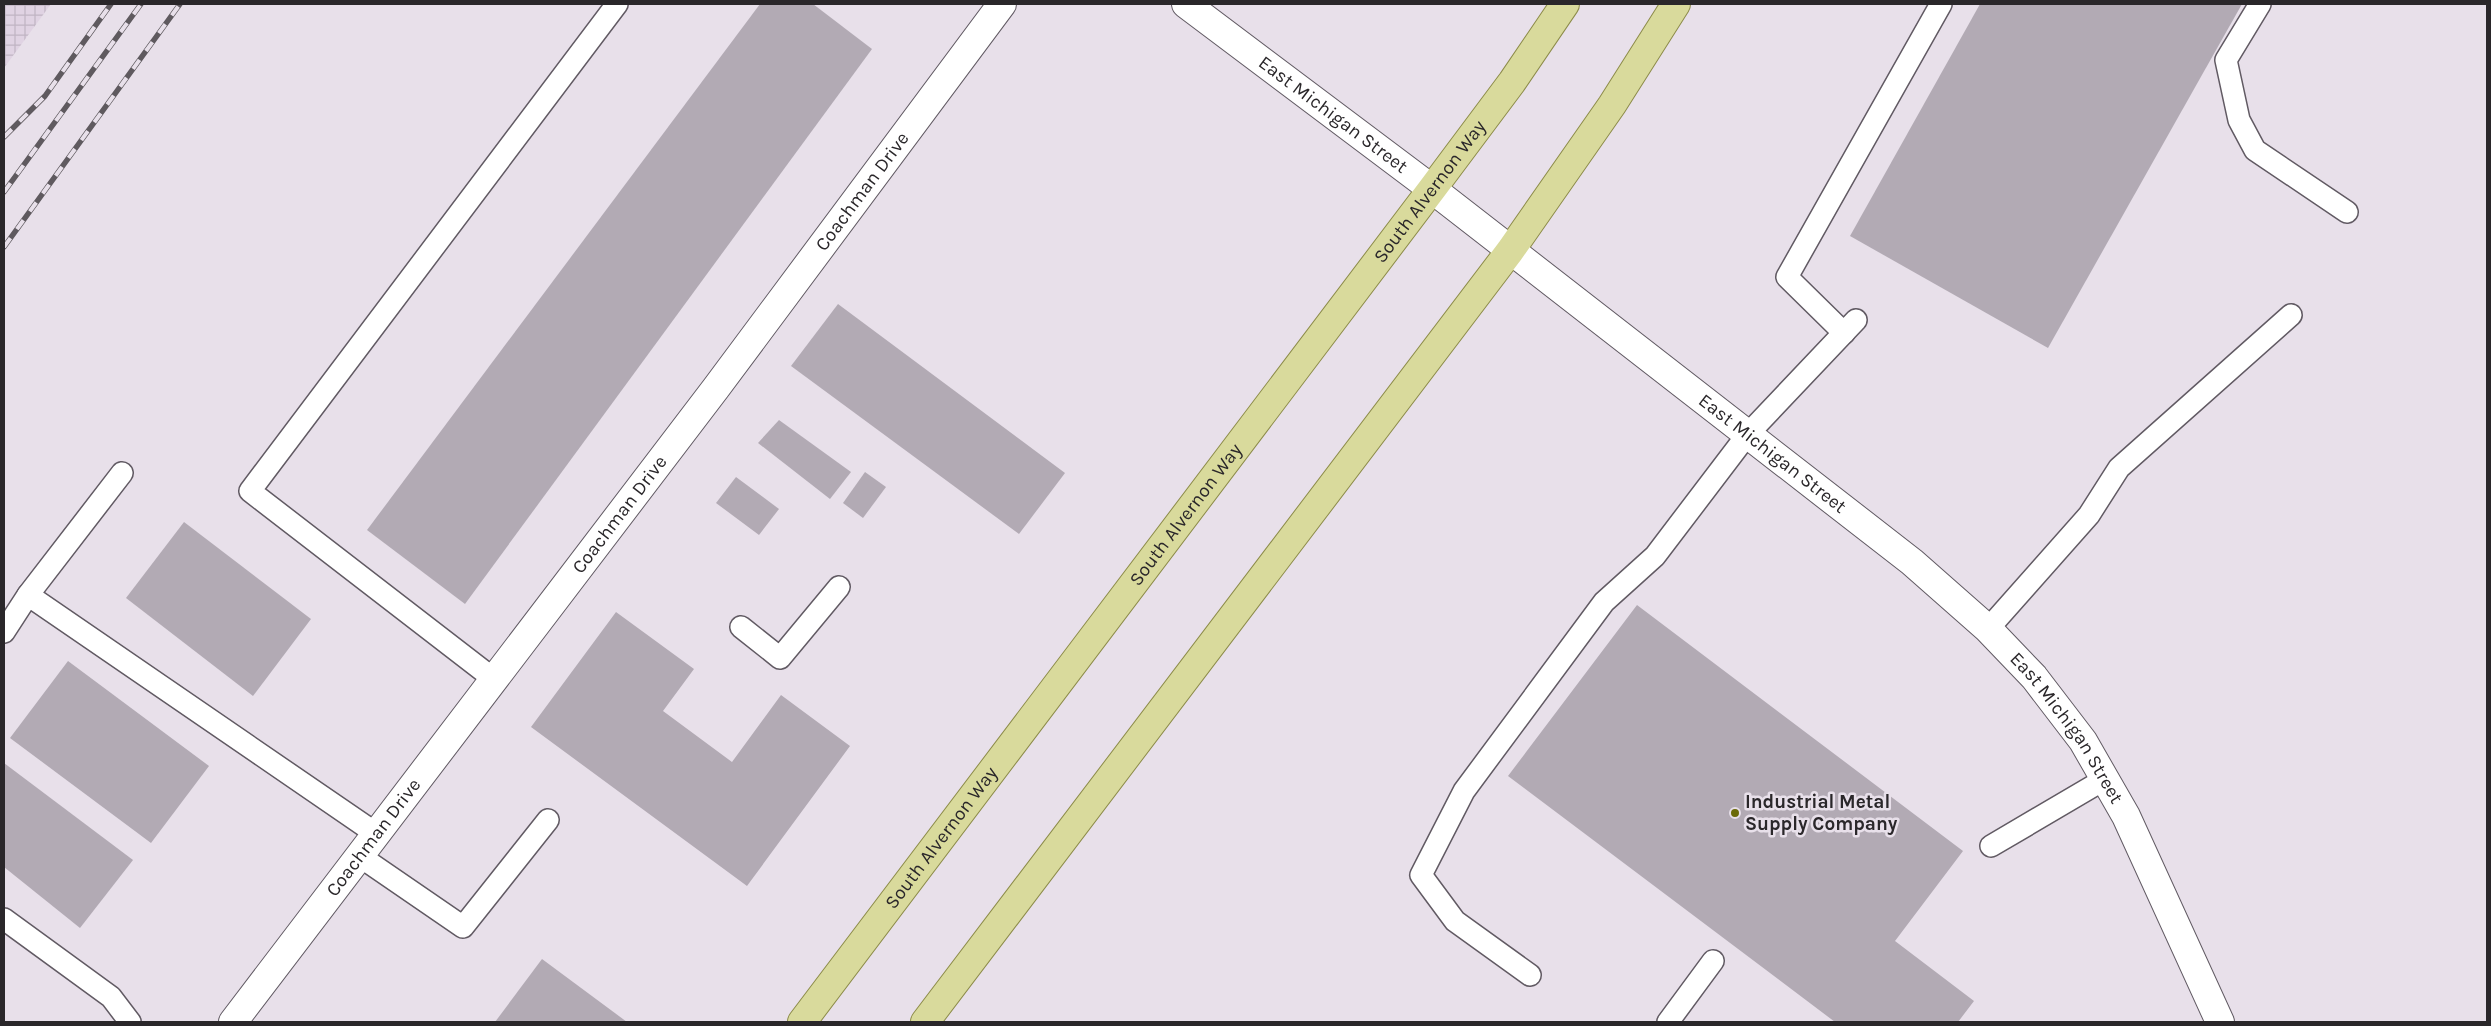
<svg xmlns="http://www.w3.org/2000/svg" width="2491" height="1026" font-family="Karla,sans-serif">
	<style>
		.industrial { fill: url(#industrial-grid) }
		.building { fill: #b2aab4 }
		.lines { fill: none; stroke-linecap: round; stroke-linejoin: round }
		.lane-casing { stroke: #615a63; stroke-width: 24 }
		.street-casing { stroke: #615a63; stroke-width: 30 }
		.primary-casing { stroke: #8c8b49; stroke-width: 30 }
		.lane { stroke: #fff; stroke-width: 21 }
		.street { stroke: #fff; stroke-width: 28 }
		.primary { stroke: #d9da9c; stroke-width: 28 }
		.rail-casing { stroke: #5f5a5f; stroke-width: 5.5 }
		.rail { stroke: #e8e0ea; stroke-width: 4; stroke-dasharray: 11; stroke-linecap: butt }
		.poi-dot { fill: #6b6a08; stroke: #e8e0ea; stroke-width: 2 }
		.labels { text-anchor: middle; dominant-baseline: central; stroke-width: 5; stroke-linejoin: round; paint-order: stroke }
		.street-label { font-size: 19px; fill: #2a272a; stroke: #e8e0ea }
		.poi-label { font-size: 19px; font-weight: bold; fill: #2a272a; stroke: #e8e0ea; text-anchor: start }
	</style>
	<defs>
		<pattern id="industrial-grid" width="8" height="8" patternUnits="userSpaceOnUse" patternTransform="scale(1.25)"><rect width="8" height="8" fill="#e0d3e3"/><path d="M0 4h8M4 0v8" fill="none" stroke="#c0b5c3"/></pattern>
	</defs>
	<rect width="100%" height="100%" fill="#e8e0ea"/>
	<polygon class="industrial" points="4,4 51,4 4,68"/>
	<g class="building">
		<polygon points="760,4 813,4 872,49 465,604 367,530"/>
		<polygon points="1980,4 2242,4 2048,348 1850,236"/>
		<polygon points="838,304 1065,473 1019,534 791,366"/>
		<polygon points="779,420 851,472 830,499 758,443"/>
		<polygon points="865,472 886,487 863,518 843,503"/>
		<polygon points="736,477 779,509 759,535 716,503"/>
		<polygon points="184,522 311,619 253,696 126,598"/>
		<polygon points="1637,605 1963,851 1895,941 1974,1001 1958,1022 1835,1022 1508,776"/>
		<polygon points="616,612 694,669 663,711 732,762 781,695 850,746 747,886 531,727"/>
		<polygon points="68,661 209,766 151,843 10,738"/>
		<polygon points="4,763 133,860 80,928 4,867"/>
		<polygon points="542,959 627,1022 495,1022"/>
	</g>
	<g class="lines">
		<g class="lane-casing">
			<g id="lane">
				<polyline points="2260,4 2226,60 2239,120 2255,150 2347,212"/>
				<polyline points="1844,333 1787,277 1941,4"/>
				<polyline points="28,595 122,473"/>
				<polyline points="741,627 780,658 839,587"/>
				<polyline points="1988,629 2089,515 2119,468 2291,315"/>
				<polyline points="4,632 28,595 378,835"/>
				<polyline points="495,680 250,491 617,4"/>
				<polyline points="1991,846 2105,779"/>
				<polyline points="361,857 463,927 548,820"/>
				<polyline points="4,919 111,997 130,1022"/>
				<polyline points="1530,975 1455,921 1421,875 1464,791 1604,602 1655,556 1747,435 1856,320"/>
				<polyline points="1668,1022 1713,961"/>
			</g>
		</g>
		<g class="street-casing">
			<g id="street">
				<path id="s1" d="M1186,4L1432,189L1912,562L1988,629L2034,677L2083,741L2126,816L2220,1022"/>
				<path id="s2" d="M233,1022L716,388L1002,4"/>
			</g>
		</g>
		<g class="primary-casing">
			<g id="primary">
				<path id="s3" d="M802,1022L1432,189L1512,82L1565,4"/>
				<polyline points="925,1022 1510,251 1612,105 1676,4"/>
			</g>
		</g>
		<use href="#lane" class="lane"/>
		<use href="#street" class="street"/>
		<use href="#primary" class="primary"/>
		<g class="rail-casing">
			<g id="rail">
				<polyline points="4,137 45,96 111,4"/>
				<polyline points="4,192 141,4"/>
				<polyline points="4,247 180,4"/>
			</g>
		</g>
		<use href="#rail" class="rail"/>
	</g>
	<circle class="poi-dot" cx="1735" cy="813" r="5"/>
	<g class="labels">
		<g class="street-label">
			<text stroke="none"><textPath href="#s1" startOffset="184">East Michigan Street</textPath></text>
			<text stroke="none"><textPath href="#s2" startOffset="1042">Coachman Drive</textPath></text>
			<text stroke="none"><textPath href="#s3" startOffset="1041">South Alvernon Way</textPath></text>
			<text stroke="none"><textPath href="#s1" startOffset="739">East Michigan Street</textPath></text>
			<text stroke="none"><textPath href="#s2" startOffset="638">Coachman Drive</textPath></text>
			<text stroke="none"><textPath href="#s3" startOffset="636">South Alvernon Way</textPath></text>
			<text stroke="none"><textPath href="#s1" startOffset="1144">East Michigan Street</textPath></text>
			<text stroke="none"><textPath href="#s2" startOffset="232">Coachman Drive</textPath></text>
			<text stroke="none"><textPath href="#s3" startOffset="231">South Alvernon Way</textPath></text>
		</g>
		<g class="poi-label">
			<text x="1745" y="802">Industrial Metal<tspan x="1745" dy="22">Supply Company</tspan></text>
		</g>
	</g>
	<rect width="2491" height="1026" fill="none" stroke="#2a272a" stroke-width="10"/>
</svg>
